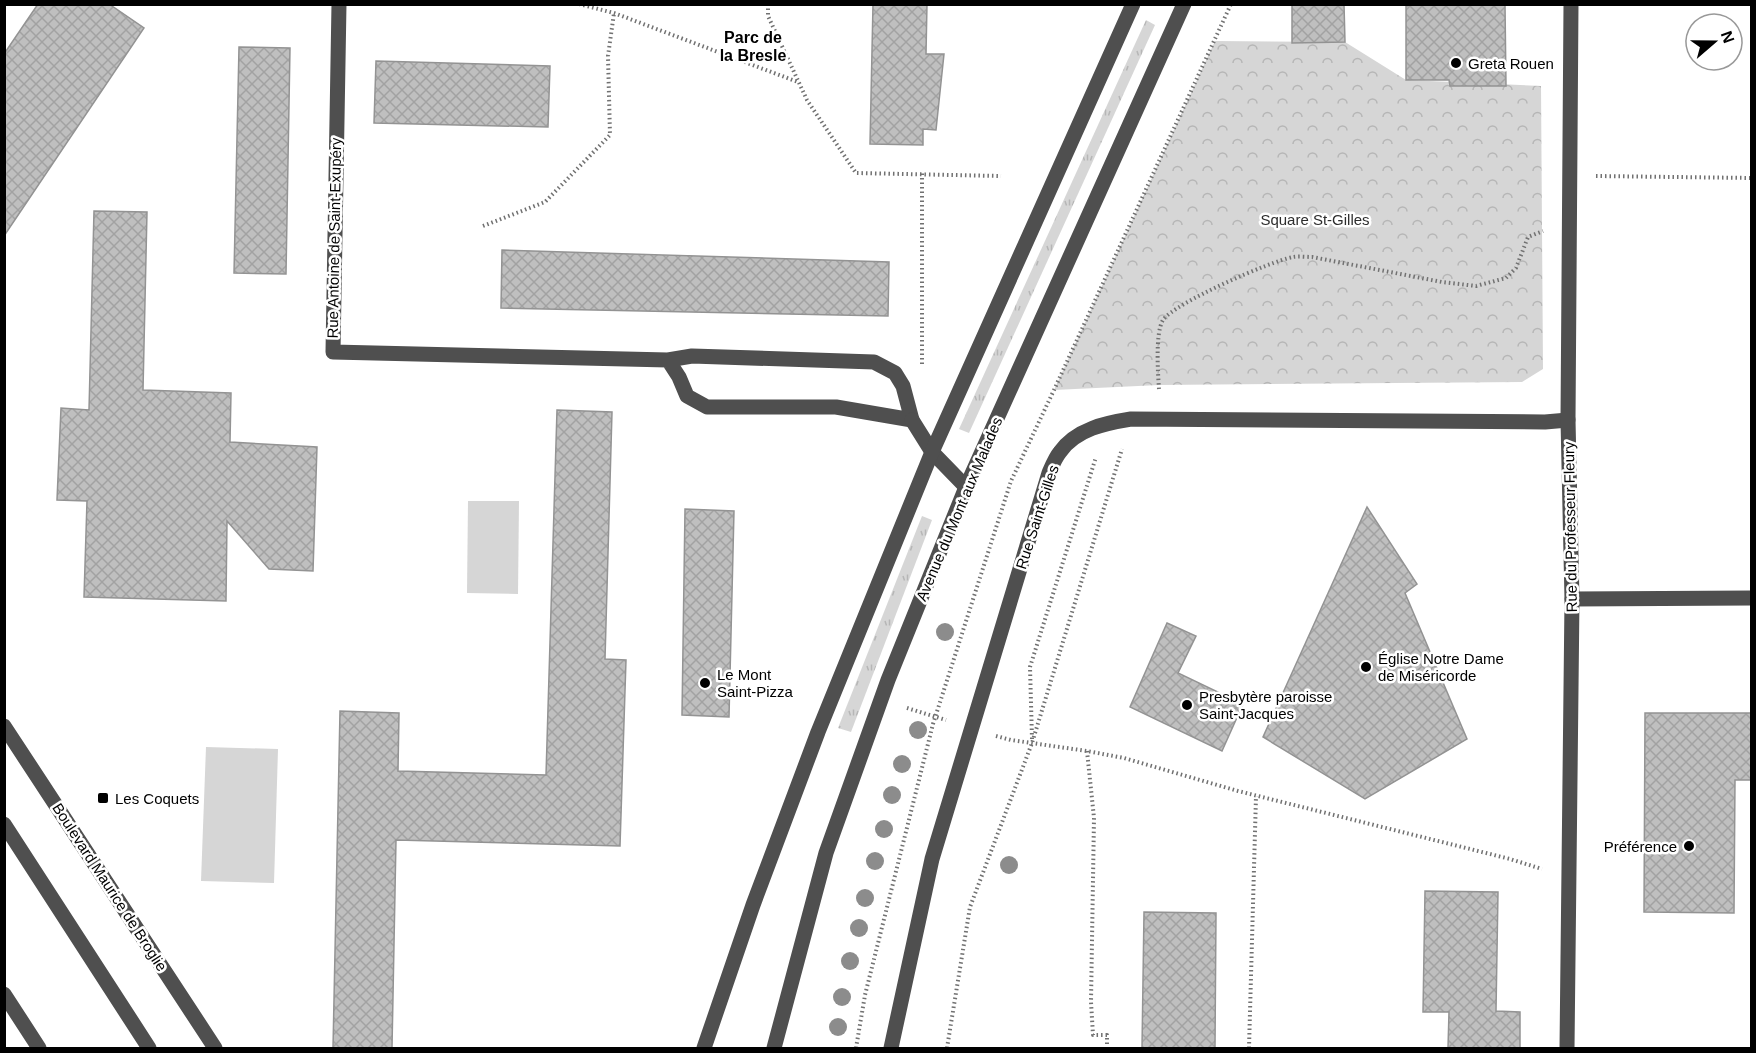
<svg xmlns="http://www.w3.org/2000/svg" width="1756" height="1053" font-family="Arial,sans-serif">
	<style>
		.grass { fill: url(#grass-tufts) }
		.park { fill: url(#park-crowns) }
		.garden { fill: #d6d6d6 }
		.building { fill: url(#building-cross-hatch); stroke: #939393; stroke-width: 1.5 }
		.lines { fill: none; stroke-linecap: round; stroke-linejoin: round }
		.path { stroke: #717171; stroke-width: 4; stroke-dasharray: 1.5 3; stroke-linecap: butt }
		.minor { stroke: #4f4f4f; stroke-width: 15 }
		.tree { fill: #8c8c8c }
		.poi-dot { fill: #000; stroke: #fff; stroke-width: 2 }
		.labels { text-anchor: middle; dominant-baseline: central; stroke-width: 5; stroke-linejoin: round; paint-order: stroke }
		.poi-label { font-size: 15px; fill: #000; stroke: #fff; text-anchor: start }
		.park-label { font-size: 15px; fill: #2d2d2d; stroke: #fff }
		.street-label { font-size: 15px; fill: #000; stroke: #fff }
		.neighbourhood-label { font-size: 16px; font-weight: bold; fill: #000; stroke: #fff }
	</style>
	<defs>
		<pattern id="grass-tufts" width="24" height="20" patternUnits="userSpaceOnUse" patternTransform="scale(1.5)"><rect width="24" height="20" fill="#d6d6d6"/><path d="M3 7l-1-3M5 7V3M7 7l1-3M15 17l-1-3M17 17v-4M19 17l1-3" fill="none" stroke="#b6b6b6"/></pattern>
		<pattern id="park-crowns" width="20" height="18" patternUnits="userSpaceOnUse" patternTransform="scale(1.5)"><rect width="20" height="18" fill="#d6d6d6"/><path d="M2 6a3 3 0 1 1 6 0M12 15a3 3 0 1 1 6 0" fill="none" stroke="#b6b6b6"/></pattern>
		<pattern id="building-cross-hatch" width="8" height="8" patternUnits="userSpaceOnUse" patternTransform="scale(1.5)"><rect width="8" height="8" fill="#bfbfbf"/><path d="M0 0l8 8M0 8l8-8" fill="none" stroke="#a2a2a2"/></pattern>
	</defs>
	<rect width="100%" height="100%" fill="#fff"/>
	<g class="grass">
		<polygon points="1146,20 1155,25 969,433 959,429"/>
		<polygon points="922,516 932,520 851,732 838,728"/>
	</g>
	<polygon class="park" points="1215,41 1345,42 1406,80 1541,86 1543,369 1522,382 1159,385 1054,390"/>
	<g class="garden">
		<polygon points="468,501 519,501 518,594 467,593"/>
		<polygon points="206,747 278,749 274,883 201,881"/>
	</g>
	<g class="building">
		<polygon points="38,4 109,4 144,28 4,236 4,54"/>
		<polygon points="873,4 927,4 926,54 944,54 936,130 923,129 923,145 870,144"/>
		<polygon points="1292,4 1344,4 1345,42 1292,43"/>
		<polygon points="1415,4 1505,4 1506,86 1450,86 1449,80 1406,80 1406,6"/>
		<polygon points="239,47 290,48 286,274 234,273"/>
		<polygon points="376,61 550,66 548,127 374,123"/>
		<polygon points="94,211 147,212 143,390 231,393 230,442 317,447 313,571 269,569 227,521 226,601 84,597 87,501 57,500 61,408 89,410"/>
		<polygon points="502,250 889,262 888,316 501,308"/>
		<polygon points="557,410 612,412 605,659 626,660 620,846 396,840 392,1048 333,1048 340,711 399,713 398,771 546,775"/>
		<polygon points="1367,507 1417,584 1405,593 1467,739 1365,799 1263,737"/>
		<polygon points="685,509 734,511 729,717 682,715"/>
		<polygon points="1167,623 1196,636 1178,673 1243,704 1222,751 1130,707"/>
		<polygon points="1645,713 1752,713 1752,780 1735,780 1734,913 1644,912"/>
		<polygon points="1425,891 1498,892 1496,1011 1520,1012 1520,1048 1448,1048 1449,1012 1423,1012"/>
		<polygon points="1144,912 1216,913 1215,1048 1142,1048"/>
	</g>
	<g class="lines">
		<g class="path">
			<polyline points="579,4 614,13 798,82"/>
			<polyline points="768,4 768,16 807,100 856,173 1001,176"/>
			<polyline points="1596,176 1752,178"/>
			<polyline points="483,226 545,202 610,135 608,56 614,13"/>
			<polyline points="922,364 922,173"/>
			<path d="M1159,389C1158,374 1155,333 1163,320C1174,303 1271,261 1293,257C1299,256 1306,257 1312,257L1442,282L1476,286L1506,278L1516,268L1528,237L1543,231"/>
			<polyline points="907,708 946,720"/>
			<polyline points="996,736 1011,740 1087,751 1124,758 1238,791 1510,859 1542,869"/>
			<polyline points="1032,739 1030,667 1096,457"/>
			<polyline points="1087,751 1094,818 1091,1002 1093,1035 1107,1035 1107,1048"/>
			<polyline points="856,1048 865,995 933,724 1011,481 1054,390 1231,4"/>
			<polyline points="947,1048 970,907 1032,743 1122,449"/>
			<polyline points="1249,1048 1256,796"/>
		</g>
		<g class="minor">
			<polyline points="339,4 333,352 668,360 692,356 874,362 895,373 903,386 912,420 836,407 707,407 687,396 679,377 668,360"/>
			<polyline points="912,420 932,452 966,487"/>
			<polyline points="1572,599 1752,598"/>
			<polyline points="4,726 215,1048"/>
			<polyline points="4,824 149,1048"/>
			<polyline points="4,994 39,1048"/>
			<polyline points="704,1048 753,905 818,732 932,452 1133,4"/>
			<polyline points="774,1048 826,853 888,680 966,487 1184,4"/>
			<path d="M891,1048L932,859L1049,473C1052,466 1055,458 1060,452C1076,429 1106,423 1131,419L1545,422L1568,420"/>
			<polyline points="1567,1048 1572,599 1568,420 1571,4"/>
		</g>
	</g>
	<g class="tree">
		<circle cx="945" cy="632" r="9"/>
		<circle cx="918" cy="730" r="9"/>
		<circle cx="902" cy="764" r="9"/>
		<circle cx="892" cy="795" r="9"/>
		<circle cx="884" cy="829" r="9"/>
		<circle cx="875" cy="861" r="9"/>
		<circle cx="1009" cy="865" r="9"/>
		<circle cx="865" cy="898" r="9"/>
		<circle cx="859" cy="928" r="9"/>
		<circle cx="850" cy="961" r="9"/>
		<circle cx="842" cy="997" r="9"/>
		<circle cx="838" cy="1027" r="9"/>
	</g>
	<g class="poi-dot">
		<circle cx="1456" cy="63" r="6"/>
		<circle cx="1366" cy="667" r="6"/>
		<circle cx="705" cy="683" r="6"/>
		<circle cx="1187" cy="705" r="6"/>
		<rect x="97" y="792" width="12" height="12" rx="3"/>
		<circle cx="1689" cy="846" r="6"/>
	</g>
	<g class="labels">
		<g class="poi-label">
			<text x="1468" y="63">Greta Rouen</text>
			<text x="1378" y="658">Église Notre Dame<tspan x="1378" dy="17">de Miséricorde</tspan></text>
			<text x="717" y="674">Le Mont<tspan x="717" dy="17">Saint-Pizza</tspan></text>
			<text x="1199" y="696">Presbytère paroisse<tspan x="1199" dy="17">Saint-Jacques</tspan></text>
			<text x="115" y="798">Les Coquets</text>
			<text x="1677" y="846" text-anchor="end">Préférence</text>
		</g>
		<g class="park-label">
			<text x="1315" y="219">Square St-Gilles</text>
		</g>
		<g class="street-label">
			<text transform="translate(334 238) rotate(-89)">Rue Antoine de Saint-Exupéry</text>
			<text transform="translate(959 509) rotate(-67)">Avenue du Mont aux Malades</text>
			<text transform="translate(1037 517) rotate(-72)">Rue Saint-Gilles</text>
			<text transform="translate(1570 527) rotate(-91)">Rue du Professeur Fleury</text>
			<text transform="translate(110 887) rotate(57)">Boulevard Maurice de Broglie</text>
		</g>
		<g class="neighbourhood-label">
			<text x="753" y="37">Parc de<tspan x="753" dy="18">la Bresle</tspan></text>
		</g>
	</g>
	<rect width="1756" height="1053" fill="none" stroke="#000000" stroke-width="12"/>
	<g transform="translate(1714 42) rotate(70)"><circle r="28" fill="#ffffff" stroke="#999999" stroke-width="1.5"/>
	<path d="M0-4.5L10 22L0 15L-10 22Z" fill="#000000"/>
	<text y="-9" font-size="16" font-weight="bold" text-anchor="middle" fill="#000000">N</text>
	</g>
</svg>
